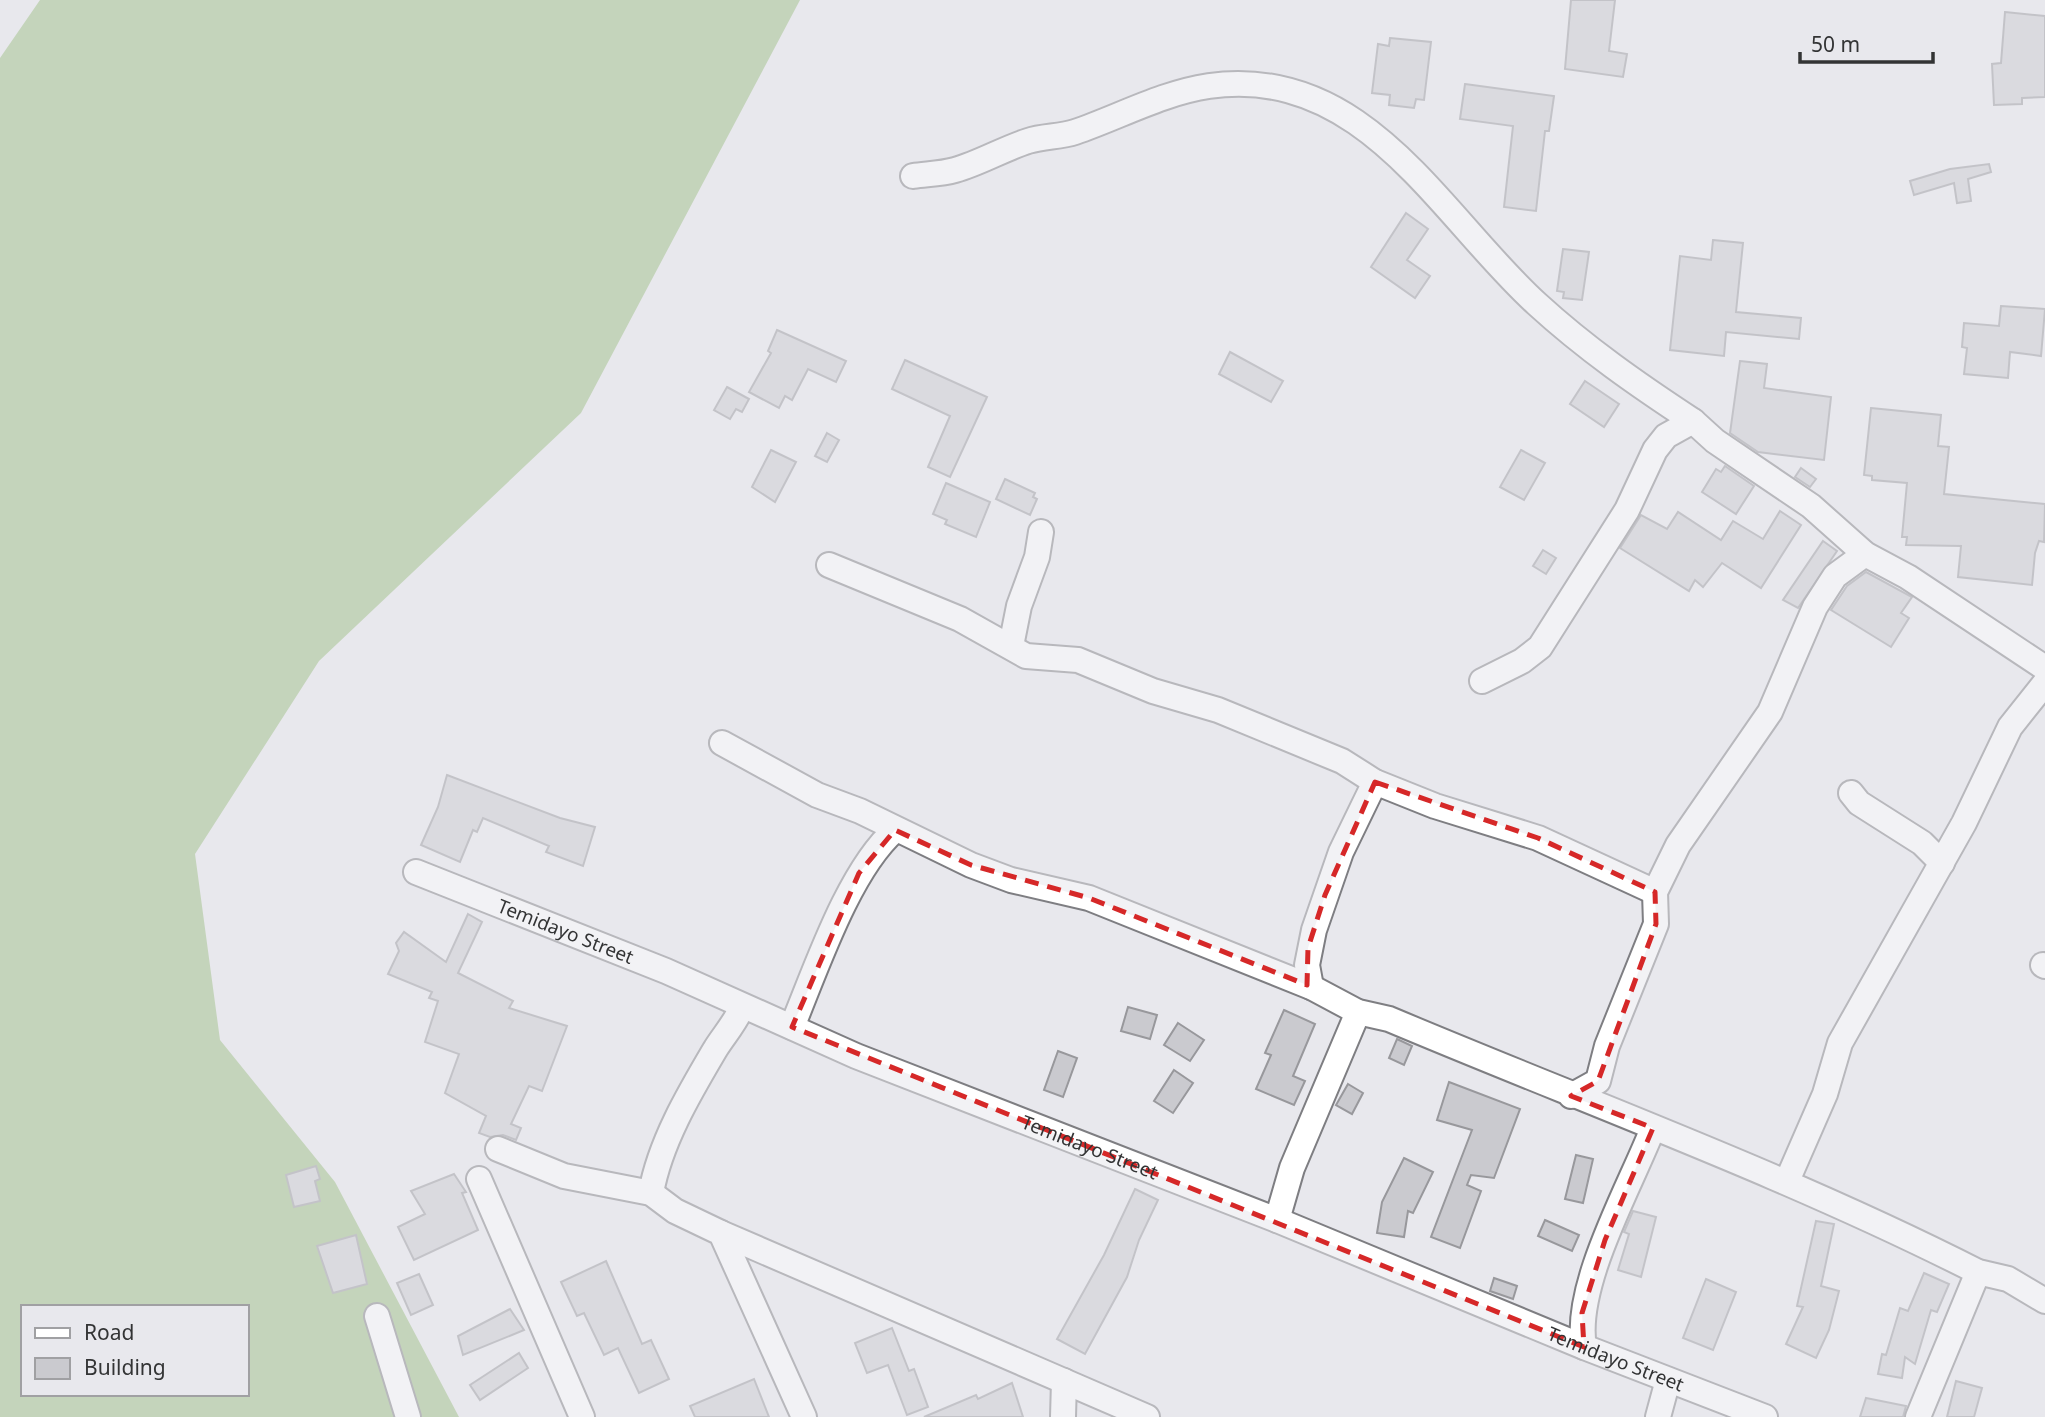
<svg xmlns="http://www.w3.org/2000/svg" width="2045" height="1417" font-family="'Noto Sans',sans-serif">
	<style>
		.forest { fill: #9abd7e; fill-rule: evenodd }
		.building { fill: #cacacf; stroke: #98989c; stroke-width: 2 }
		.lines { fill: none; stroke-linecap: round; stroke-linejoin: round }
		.minor-casing { stroke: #7e7e82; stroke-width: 28 }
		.minor { stroke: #fff; stroke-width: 24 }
		.marked { fill: none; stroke: #d62828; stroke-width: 5; stroke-dasharray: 14 9; stroke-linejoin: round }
		.labels { text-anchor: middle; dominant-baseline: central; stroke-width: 7; stroke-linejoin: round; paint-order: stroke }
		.street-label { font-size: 19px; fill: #333435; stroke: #e8e8ed }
	</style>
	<rect width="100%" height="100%" fill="#e8e8ed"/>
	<path class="forest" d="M40,0H800L581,413L319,661L195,854L220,1040L335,1182L459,1417H0V58ZM23,1307H247V1394H23Z"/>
	<g class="building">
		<polygon points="1571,0 1615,0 1609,51 1627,54 1623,77 1565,69"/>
		<polygon points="2005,12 2045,16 2045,97 2022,98 2022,104 1994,105 1992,64 2001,63"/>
		<polygon points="1390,38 1431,42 1424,100 1416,99 1414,108 1389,105 1390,95 1372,93 1378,44 1389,46"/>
		<polygon points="1465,84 1554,96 1549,131 1545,131 1536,211 1504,207 1513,126 1460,119"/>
		<polygon points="1989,164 1991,172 1968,179 1971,201 1957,203 1954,183 1914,195 1910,181 1950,169"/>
		<polygon points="1406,213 1428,229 1407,260 1430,276 1415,298 1371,267"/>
		<polygon points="1713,240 1743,243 1736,312 1801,318 1799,339 1726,332 1724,356 1670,350 1680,256 1711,260"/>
		<polygon points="1563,249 1589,252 1582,300 1563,298 1564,292 1557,291"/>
		<polygon points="2001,306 2045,309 2041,356 2010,352 2008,378 1964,374 1967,348 1962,347 1964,323 1999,326"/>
		<polygon points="777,330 846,361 836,382 808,369 792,400 785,396 779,408 749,392 771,353 768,351"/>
		<polygon points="1230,352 1283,381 1271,402 1219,374"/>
		<polygon points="905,360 987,397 950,477 928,467 950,416 892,389"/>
		<polygon points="1740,361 1767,364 1764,388 1831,397 1824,460 1758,452 1730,433"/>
		<polygon points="1585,381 1619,404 1604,427 1570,404"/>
		<polygon points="727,387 749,399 742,412 736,409 730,419 714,410"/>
		<polygon points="1871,408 1941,415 1938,446 1949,447 1944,494 2045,504 2044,542 2039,541 2035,553 2032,585 1958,577 1961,546 1906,545 1907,537 1902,537 1907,483 1872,480 1872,476 1864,475"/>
		<polygon points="827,433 839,440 827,462 815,456"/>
		<polygon points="771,450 796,462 775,502 752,487"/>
		<polygon points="1521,450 1545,463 1524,500 1500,487"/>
		<polygon points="1725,466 1754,486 1736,514 1702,492 1716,469 1721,472"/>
		<polygon points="1801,468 1816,479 1810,487 1795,477"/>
		<polygon points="1005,479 1035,493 1033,497 1037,499 1030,515 996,499"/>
		<polygon points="946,483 990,502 976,537 945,524 947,520 933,514"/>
		<polygon points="1780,511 1801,525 1761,588 1722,563 1703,587 1695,580 1689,591 1620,548 1641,515 1667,529 1678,512 1721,540 1733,521 1763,539"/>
		<polygon points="1823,541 1837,551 1798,608 1783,600"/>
		<polygon points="1543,550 1556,558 1546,574 1533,566"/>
		<polygon points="1866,572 1912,597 1901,613 1909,618 1891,647 1831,610 1847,586"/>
		<polygon points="447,775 560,818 595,827 583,866 546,852 549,846 483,818 477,832 473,830 460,862 421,845 438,807"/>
		<polygon points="468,914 482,922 458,973 513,1001 509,1008 567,1026 542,1091 529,1086 511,1124 521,1128 516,1140 503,1135 490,1137 479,1133 486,1116 445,1093 459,1054 425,1042 438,1001 429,998 432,992 388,974 399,951 396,943 404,932 446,962"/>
		<polygon points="1128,1007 1157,1015 1150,1039 1121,1031"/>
		<polygon points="1284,1010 1315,1024 1293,1076 1305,1081 1294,1105 1256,1089 1271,1055 1265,1053"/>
		<polygon points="1178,1023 1204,1040 1190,1061 1164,1045"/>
		<polygon points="1397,1039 1412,1046 1404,1065 1389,1058"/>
		<polygon points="1058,1051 1077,1058 1063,1097 1044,1090"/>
		<polygon points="1174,1070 1193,1083 1173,1113 1154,1101"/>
		<polygon points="1449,1082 1520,1109 1494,1178 1471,1175 1467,1185 1481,1191 1460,1248 1431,1237 1472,1130 1437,1120"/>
		<polygon points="1348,1084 1363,1093 1352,1114 1336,1105"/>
		<polygon points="1576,1155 1593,1159 1583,1203 1565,1199"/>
		<polygon points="1404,1158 1433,1172 1413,1213 1408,1211 1404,1237 1377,1233 1382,1202"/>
		<polygon points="316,1166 320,1179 315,1181 320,1201 294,1207 286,1175"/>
		<polygon points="454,1174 466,1192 462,1193 478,1230 414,1260 398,1227 425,1214 411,1191"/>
		<polygon points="1135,1189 1158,1200 1139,1240 1127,1277 1085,1354 1057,1339 1104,1255"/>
		<polygon points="1633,1211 1656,1217 1641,1277 1618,1270 1629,1234 1624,1232"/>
		<polygon points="1545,1220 1579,1235 1572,1251 1538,1236"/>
		<polygon points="1816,1221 1834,1224 1821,1286 1839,1291 1829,1330 1816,1358 1786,1344 1803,1307 1797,1306"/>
		<polygon points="356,1235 367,1284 333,1293 317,1246"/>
		<polygon points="606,1261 642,1344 651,1340 669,1379 639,1393 618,1348 604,1355 584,1313 577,1316 561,1282"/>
		<polygon points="1924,1273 1949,1284 1937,1312 1931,1310 1915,1364 1905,1357 1902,1378 1878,1374 1882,1354 1886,1355 1900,1308 1908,1311"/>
		<polygon points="419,1274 433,1305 411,1315 397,1283"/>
		<polygon points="1494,1278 1517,1286 1513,1299 1490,1291"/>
		<polygon points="1706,1279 1736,1292 1713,1350 1683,1338"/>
		<polygon points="510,1309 524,1330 463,1355 458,1336"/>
		<polygon points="892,1328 909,1371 914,1369 928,1407 907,1415 888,1365 867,1373 855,1343"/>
		<polygon points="519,1353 528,1368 480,1400 470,1385"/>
		<polygon points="754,1379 769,1417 695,1417 690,1406"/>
		<polygon points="1956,1381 1982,1388 1974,1417 1947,1417"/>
		<polygon points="1012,1383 1023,1417 924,1417 976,1395 978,1399"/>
		<polygon points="1866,1398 1906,1406 1903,1417 1860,1417"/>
	</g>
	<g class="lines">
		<g class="minor-casing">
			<g id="minor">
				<path d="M913,176C926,174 941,174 955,170C980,163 1003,149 1028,141C1043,136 1060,137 1075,132C1119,117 1162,93 1209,86C1365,64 1440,216 1537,304C1585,348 1638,385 1693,421"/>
				<polyline points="829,565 960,619 1026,656 1078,660 1153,691 1218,710 1342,761 1375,782 1435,806 1538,838 1655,892"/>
				<polyline points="1011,646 1019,606 1037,557 1041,532"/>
				<polyline points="1482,681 1522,661 1540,647 1627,510 1655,450 1666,436 1693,421 1715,441 1811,506 1865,554 1908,577 2045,668"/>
				<path d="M722,743L817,795L860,811L971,865L1011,880L1089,898L1311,987L1358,1012L1389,1019C1586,1102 1787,1175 1978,1272L2008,1279L2045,1301"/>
				<polyline points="1851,793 1859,803 1922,843 1942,863"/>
				<path id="s1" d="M416,872L666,971L856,1056L1277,1220L1584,1347L1765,1417"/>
				<polyline points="2043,965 2045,966"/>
				<polyline points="1311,987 1307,965 1314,930 1341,852 1375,782"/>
				<path d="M792,1027C816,969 849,870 895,830"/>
				<polyline points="1571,1096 1598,1081 1607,1046 1656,924 1655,892 1678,845 1770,712 1815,607 1835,576 1865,554"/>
				<polyline points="498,1149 564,1176 651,1193 675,1211 721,1233 804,1417"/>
				<polyline points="479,1179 582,1417"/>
				<polyline points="1787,1181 1825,1094 1840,1043 1964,823 2010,727 2045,683"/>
				<path d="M651,1193C660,1142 690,1092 716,1048C725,1034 735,1023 742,1007"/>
				<polyline points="1277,1220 1292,1168 1358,1012"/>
				<polyline points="721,1233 1147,1417"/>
				<polyline points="377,1316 408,1417"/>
				<path d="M1584,1347C1573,1286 1630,1187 1653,1128"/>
				<polyline points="1063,1417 1064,1381"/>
				<polyline points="1658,1417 1668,1380"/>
				<polyline points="1918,1417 1978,1272"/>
			</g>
		</g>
		<use href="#minor" class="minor"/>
	</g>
	<path d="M0 0H2045V1417H0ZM1375,782L1538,838L1655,892L1656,924L1598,1081L1571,1096L1653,1128L1605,1240L1582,1313L1584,1347L792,1027L859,873L895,830L971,865L1089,898L1307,985L1308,948L1325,895Z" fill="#e8e8ed" fill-opacity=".55" fill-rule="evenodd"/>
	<path class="marked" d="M1375,782L1538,838L1655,892L1656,924L1598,1081L1571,1096L1653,1128L1605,1240L1582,1313L1584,1347L792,1027L859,873L895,830L971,865L1089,898L1307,985L1308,948L1325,895Z"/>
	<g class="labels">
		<g class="street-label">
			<text stroke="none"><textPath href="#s1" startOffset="161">Temidayo Street</textPath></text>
			<text stroke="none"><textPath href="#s1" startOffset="728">Temidayo Street</textPath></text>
			<text stroke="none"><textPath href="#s1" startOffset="1295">Temidayo Street</textPath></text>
		</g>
	</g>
	<rect x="21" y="1305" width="228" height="91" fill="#e8e8ed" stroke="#a0a0a3" stroke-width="2"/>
	<rect x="35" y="1328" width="35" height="10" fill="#ffffff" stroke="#a0a0a3" stroke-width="2"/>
	<text x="84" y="1340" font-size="21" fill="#333435">Road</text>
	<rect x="35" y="1358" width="35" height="21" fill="#cacacf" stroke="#a0a0a3" stroke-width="2"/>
	<text x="84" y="1375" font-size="21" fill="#333435">Building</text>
	<path d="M1800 52v10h133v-10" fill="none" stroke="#333435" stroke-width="3.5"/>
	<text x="1811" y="52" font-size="21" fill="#333435" stroke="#e8e8ed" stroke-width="5" paint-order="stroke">50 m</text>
</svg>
